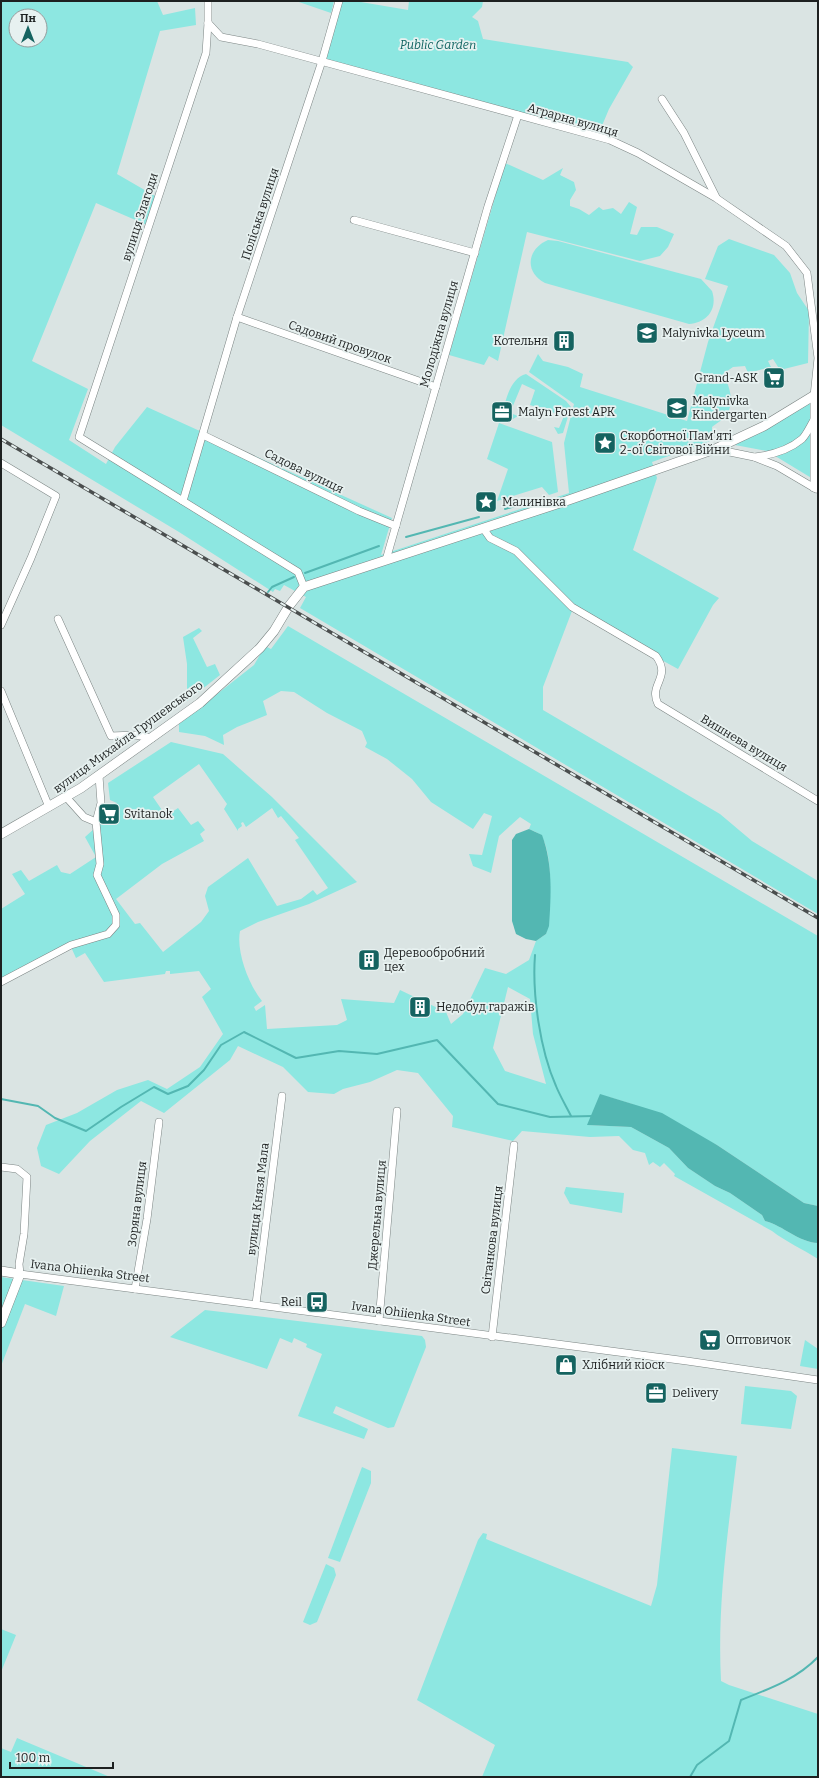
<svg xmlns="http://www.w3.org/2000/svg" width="819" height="1778" font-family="Bitter,serif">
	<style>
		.green { fill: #8de7e1; fill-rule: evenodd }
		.water { fill: #53b7b2 }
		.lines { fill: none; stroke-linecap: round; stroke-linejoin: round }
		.stream { stroke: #53b7b2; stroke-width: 2 }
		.minor-casing { stroke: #7b8483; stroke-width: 8 }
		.tertiary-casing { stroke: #7b8483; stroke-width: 10 }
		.minor { stroke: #fff; stroke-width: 7 }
		.tertiary { stroke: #fff; stroke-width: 9 }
		.rail-casing { stroke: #4a4e4e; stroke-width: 3.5 }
		.rail { stroke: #e7f1f0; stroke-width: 2; stroke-dasharray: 6; stroke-linecap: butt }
		.labels { text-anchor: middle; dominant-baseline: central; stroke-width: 3.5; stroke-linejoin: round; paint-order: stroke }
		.park-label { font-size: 12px; font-style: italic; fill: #106461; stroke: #e7f1f0 }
		.street-label { font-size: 12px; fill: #1d2020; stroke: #e7f1f0 }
		.poi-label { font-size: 12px; fill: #1d2020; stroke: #e7f1f0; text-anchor: start }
	</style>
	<rect width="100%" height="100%" fill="#dae4e3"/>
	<g class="green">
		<path d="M1,1H157L163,15L195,8L196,25L160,31L117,174L155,196L147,225L96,203L32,361L88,389L69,440L106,464L115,447L147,407L392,518L381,555L569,493L564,443L574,404L529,372L538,354L543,361L568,367L583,374L580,387L687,421L708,342L728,286L705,279L718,246L729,239L774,255L790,273L797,293L809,311L808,363L780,370L773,359L768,361L771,367L752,372V382L745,366L733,367L723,374C729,384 735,402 727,414C724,419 717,423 712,427L713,440L652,462L657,478L633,550L719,598L713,605L678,669L572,611L543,687V710L720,814L752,841L818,881V914L300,608L306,597L284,585L280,591L275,589L273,592L179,532L1,425ZM16,16H40V40H16ZM604,434C610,437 613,442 612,449L606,451L597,447L599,436Z"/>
		<polygon points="296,1 334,1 331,13"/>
		<polygon points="341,1 355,1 408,10 409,1 483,1 482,7 472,17 478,21 483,39 628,62 633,67 609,109 601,128 596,129 521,114 324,59"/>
		<polygon points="505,163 543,180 563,168 560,175 574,182 576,190 570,200 570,206 579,209 589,215 599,207 603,210 613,208 621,214 629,202 637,207 630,234 637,235 641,227 657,227 674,234 668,247 660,256 640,261 527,232 498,361 489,356 484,365 449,355"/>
		<path d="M548,240L558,241L701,279L712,291C718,309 707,323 689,324L545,283C524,272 527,249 548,240Z"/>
		<path d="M526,374L566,401L571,407L563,433L558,434L554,427L559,428L564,416L530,405L535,390L522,384L510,413L518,416L513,419L503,415C504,402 511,377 526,374Z"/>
		<polygon points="818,398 818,482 767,451 735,445"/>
		<polygon points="499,423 552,442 558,492 549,495 542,487 497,501 508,469 487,459"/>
		<path d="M288,626L818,936V1206L804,1203L717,1145L632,1104L609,1097L588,1125L631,1127L669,1148L688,1168L715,1186L730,1193L762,1215L765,1221C784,1226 798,1242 818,1243V1259C803,1249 786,1242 772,1231L674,1176L675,1174L664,1163L660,1167L653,1162L649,1165L645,1153L633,1150L619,1136L590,1137L522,1131L513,1141L452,1127L453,1116L418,1073L397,1070L370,1082L343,1089L334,1094L308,1092L283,1067L238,1046L230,1060L164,1113L141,1101L90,1141L59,1174L41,1166L37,1148L46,1125L77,1113L117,1090L148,1080L167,1089L200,1067L223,1034L202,997L211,989L199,971L170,974V971H166L165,974L104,982L85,953L76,958L71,947L1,984V909L25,894L12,874L21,870L29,881L57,865L61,872L70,874L96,857L85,837L105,819L102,814L117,803L110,800L108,783L171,742L223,754L272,797L357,882L309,904L258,922L240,931C236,952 249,985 262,1001L254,1007L256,1011L265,1005L267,1029L337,1025L347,1020L341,999L394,1003L400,990L446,1012L451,1024L463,1014L485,968L506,974L529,960L536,941L546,934C550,911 554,857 542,837C540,833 533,831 529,829L531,824L520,817L499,836L491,873L473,866L469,854L482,855L492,816L484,813L473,829L431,802L412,779L387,759L365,747L367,743L362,731L327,713L294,692L281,691L263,701L267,715L237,727L223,735L224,745L205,736L179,732V724L254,665L265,646L271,649ZM199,764L227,804L224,809L238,831V829L242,826L241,823L243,822L246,827L272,808L278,818L281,816L299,838L295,840L328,888L317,895L313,890L301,899L277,906L248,858L208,887L205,896L209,911L201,922L163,952L140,923L135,924L116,899L162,864L204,841L200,834L205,830L198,821L191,825L178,808L166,816L153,797ZM508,987L530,999L533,1034L546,1084L505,1071L493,1048Z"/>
		<polygon points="199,628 202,631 193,638 207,667 215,664 220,675 187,701 187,664 183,637"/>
		<polygon points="566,1187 624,1193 622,1213 570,1204 564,1193"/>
		<polygon points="1,1277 64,1286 56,1316 25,1304 1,1366"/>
		<polygon points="205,1310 422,1336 425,1340 426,1347 394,1427 388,1428 336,1406 333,1413 368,1429 364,1439 298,1416 322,1354 306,1347 307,1344 294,1338 292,1343 280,1338 267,1369 170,1337"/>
		<polygon points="805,1340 818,1349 818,1369 800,1366"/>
		<polygon points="745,1386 791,1391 797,1396 791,1429 741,1424"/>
		<path d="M672,1448L737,1456C728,1531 717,1605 721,1681L729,1685L818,1714V1777H482L495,1745L417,1700L478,1540L483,1533L487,1534L486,1539L651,1606L657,1585Z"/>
		<polygon points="362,1467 371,1471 371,1483 340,1562 328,1558"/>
		<polygon points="326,1564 334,1568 336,1575 317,1622 310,1625 303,1622"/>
		<polygon points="1,1629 16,1635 1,1672"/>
		<polygon points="17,1738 110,1777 1,1777 1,1748 11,1752"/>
	</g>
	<g class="water">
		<path d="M529,829L542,835C553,864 551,896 549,926L546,934L536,941L526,939L516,934L512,921V840L516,834Z"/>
		<path d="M600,1094L662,1113L717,1145L804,1203L818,1206V1243C798,1242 784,1226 765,1221L762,1215L730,1193L715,1186L688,1168L669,1148L631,1127L587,1125Z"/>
	</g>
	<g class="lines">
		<g class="stream">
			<polyline points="505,509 538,499"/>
			<polyline points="406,537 479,517"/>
			<polyline points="305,573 379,546"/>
			<polyline points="268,592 272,587 294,577"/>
			<path d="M535,955C532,994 540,1050 556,1086C560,1096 566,1106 571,1116"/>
			<polyline points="1,1099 38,1106 55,1118 86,1131 121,1107 154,1087 168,1094 188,1086 204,1070 221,1045 244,1032 296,1058 339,1051 377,1054 437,1040 498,1104 550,1117 593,1116"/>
			<path d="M690,1777L697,1765L729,1741L741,1700C769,1689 797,1679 818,1657"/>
		</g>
		<g class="minor-casing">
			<g id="minor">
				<polyline points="208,1 208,23 206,53 79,437 298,572 304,587"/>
				<polyline points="208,23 221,37 258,44 610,140 638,153 716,198 786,246 807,273 818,358 814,396 814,488"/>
				<polyline points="662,99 684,133 716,197"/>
				<polyline points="354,220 475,253"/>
				<polyline points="237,317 436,387"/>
				<polyline points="203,435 359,511 396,526"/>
				<polyline points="715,449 754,457 777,466 816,489"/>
				<path d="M755,457C771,455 789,450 802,439C807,434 810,426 814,420"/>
				<polyline points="1,463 56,496 31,558 1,625"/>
				<polyline points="183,501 237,317 322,61 339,1"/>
				<path d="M483,528L490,538L516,551L572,607L656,656C672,678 648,684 658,704L818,801"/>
				<polyline points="386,560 488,206 518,115"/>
				<polyline points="58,619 111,736 135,735 152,738"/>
				<polyline points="1,691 49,807"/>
				<polyline points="67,798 84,817 96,822"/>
				<polyline points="1,982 71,945 108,934 116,925 116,915 97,875 100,864 96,822 101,803 99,776"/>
				<polyline points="1,1167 17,1169 27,1177 24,1234 19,1264 20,1274 687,1361 818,1380"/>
				<polyline points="135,1289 147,1219 159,1122"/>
				<polyline points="256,1304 282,1096"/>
				<polyline points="379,1321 397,1111"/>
				<polyline points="492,1337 514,1145"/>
			</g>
		</g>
		<g class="tertiary-casing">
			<g id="tertiary">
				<polyline points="1,834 81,788 200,703 260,648 274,631 289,606 304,587 563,502 715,449 764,426 818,393"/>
				<polyline points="1,1271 20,1274 1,1323"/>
			</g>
		</g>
		<use href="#minor" class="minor"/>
		<use href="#tertiary" class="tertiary"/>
		<g class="rail-casing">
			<polyline id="rail" points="1,439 818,918"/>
		</g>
		<use href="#rail" class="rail"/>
	</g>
	<defs>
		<g id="school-square" transform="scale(1.15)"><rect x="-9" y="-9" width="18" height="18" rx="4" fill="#156360" stroke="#e7f1f0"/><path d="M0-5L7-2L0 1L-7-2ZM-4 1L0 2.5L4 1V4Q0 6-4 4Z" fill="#fff"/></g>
		<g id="building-square" transform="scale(1.15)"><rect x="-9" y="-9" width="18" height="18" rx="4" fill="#156360" stroke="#e7f1f0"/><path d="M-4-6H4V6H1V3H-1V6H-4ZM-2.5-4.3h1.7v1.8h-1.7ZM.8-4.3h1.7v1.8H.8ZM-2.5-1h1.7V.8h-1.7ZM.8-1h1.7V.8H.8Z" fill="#fff"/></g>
		<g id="supermarket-square" transform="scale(1.15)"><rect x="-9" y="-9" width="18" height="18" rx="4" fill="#156360" stroke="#e7f1f0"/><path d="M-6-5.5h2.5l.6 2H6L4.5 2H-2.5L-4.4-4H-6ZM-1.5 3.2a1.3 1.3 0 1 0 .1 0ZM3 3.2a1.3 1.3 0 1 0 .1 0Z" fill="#fff"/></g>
		<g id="office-square" transform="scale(1.15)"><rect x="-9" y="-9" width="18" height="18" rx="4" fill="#156360" stroke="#e7f1f0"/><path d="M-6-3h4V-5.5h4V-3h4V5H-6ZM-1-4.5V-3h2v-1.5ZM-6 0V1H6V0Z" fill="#fff"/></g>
		<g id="sight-square" transform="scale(1.15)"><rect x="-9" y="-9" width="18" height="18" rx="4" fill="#156360" stroke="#e7f1f0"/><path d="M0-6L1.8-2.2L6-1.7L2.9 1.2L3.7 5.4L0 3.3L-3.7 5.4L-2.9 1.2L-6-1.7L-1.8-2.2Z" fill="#fff"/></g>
		<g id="bus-square" transform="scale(1.15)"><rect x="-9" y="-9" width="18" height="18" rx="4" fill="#156360" stroke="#e7f1f0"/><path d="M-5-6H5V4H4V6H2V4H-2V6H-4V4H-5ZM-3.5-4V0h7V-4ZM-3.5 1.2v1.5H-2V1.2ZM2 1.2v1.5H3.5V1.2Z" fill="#fff"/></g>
		<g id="shop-square" transform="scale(1.15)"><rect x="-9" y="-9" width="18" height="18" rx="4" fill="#156360" stroke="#e7f1f0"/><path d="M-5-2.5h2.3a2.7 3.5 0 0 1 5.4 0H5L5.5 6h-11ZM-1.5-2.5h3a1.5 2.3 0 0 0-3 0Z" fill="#fff"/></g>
	</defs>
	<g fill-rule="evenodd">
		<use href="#school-square" x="647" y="333"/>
		<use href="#building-square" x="564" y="341"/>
		<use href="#supermarket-square" x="774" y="378"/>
		<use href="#school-square" x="677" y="408"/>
		<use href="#office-square" x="502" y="412"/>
		<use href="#sight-square" x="605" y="443"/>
		<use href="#sight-square" x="486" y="502"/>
		<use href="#supermarket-square" x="109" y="814"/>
		<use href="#building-square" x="369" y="960"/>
		<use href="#building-square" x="420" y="1007"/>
		<use href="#bus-square" x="317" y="1302"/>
		<use href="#supermarket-square" x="710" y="1340"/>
		<use href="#shop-square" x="566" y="1365"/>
		<use href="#office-square" x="656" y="1393"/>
	</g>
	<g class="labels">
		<g class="park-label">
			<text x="438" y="45">Public Garden</text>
		</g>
		<g class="street-label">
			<text transform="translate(573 120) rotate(16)">Аграрна вулиця</text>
			<text transform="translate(260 214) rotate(-72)">Поліська вулиця</text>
			<text transform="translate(140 217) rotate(-72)">вулиця Злагоди</text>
			<text transform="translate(439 334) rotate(-74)">Молодіжна вулиця</text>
			<text transform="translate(340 342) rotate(19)">Садовий провулок</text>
			<text transform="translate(304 471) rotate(26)">Садова вулиця</text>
			<text transform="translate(128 737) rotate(-36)">вулиця Михайла Грушевського</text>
			<text transform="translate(744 743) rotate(31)">Вишнева вулиця</text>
			<text transform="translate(258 1199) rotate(-83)">вулиця Князя Мала</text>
			<text transform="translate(137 1204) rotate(-83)">Зоряна вулиця</text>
			<text transform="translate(377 1215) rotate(-85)">Джерельна вулиця</text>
			<text transform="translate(492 1240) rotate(-83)">Світанкова вулиця</text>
			<text transform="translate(90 1271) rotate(7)">Ivana Ohiienka Street</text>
			<text transform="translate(411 1314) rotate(8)">Ivana Ohiienka Street</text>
		</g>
		<g class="poi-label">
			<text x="662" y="333">Malynivka Lyceum</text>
			<text x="548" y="341" text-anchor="end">Котельня</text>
			<text x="758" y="378" text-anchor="end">Grand-ASK</text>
			<text x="692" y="401">Malynivka<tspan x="692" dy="14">Kindergarten</tspan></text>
			<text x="518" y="412">Malyn Forest APK</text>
			<text x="620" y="436">Скорботної Пам'яті<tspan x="620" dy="14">2-ої Світової Війни</tspan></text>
			<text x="502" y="502">Малинівка</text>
			<text x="124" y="814">Svitanok</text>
			<text x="384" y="953">Деревообробний<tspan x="384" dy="14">цех</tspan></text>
			<text x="436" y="1007">Недобуд гаражів</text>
			<text x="302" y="1302" text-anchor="end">Reil</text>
			<text x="726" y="1340">Оптовичок</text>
			<text x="582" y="1365">Хлібний кіоск</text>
			<text x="672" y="1393">Delivery</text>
		</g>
	</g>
	<rect width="819" height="1778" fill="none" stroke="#1d2020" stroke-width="4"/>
	<g transform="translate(28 28)"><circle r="19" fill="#e7f1f0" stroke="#969d9d"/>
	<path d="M0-3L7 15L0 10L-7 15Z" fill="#156360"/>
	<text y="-6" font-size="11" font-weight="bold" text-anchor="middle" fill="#1d2020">Пн</text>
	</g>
	<path d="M10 1762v6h103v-6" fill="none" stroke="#1d2020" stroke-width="2"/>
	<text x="16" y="1762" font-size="12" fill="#1d2020" stroke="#e7f1f0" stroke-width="3" paint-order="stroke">100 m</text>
</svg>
